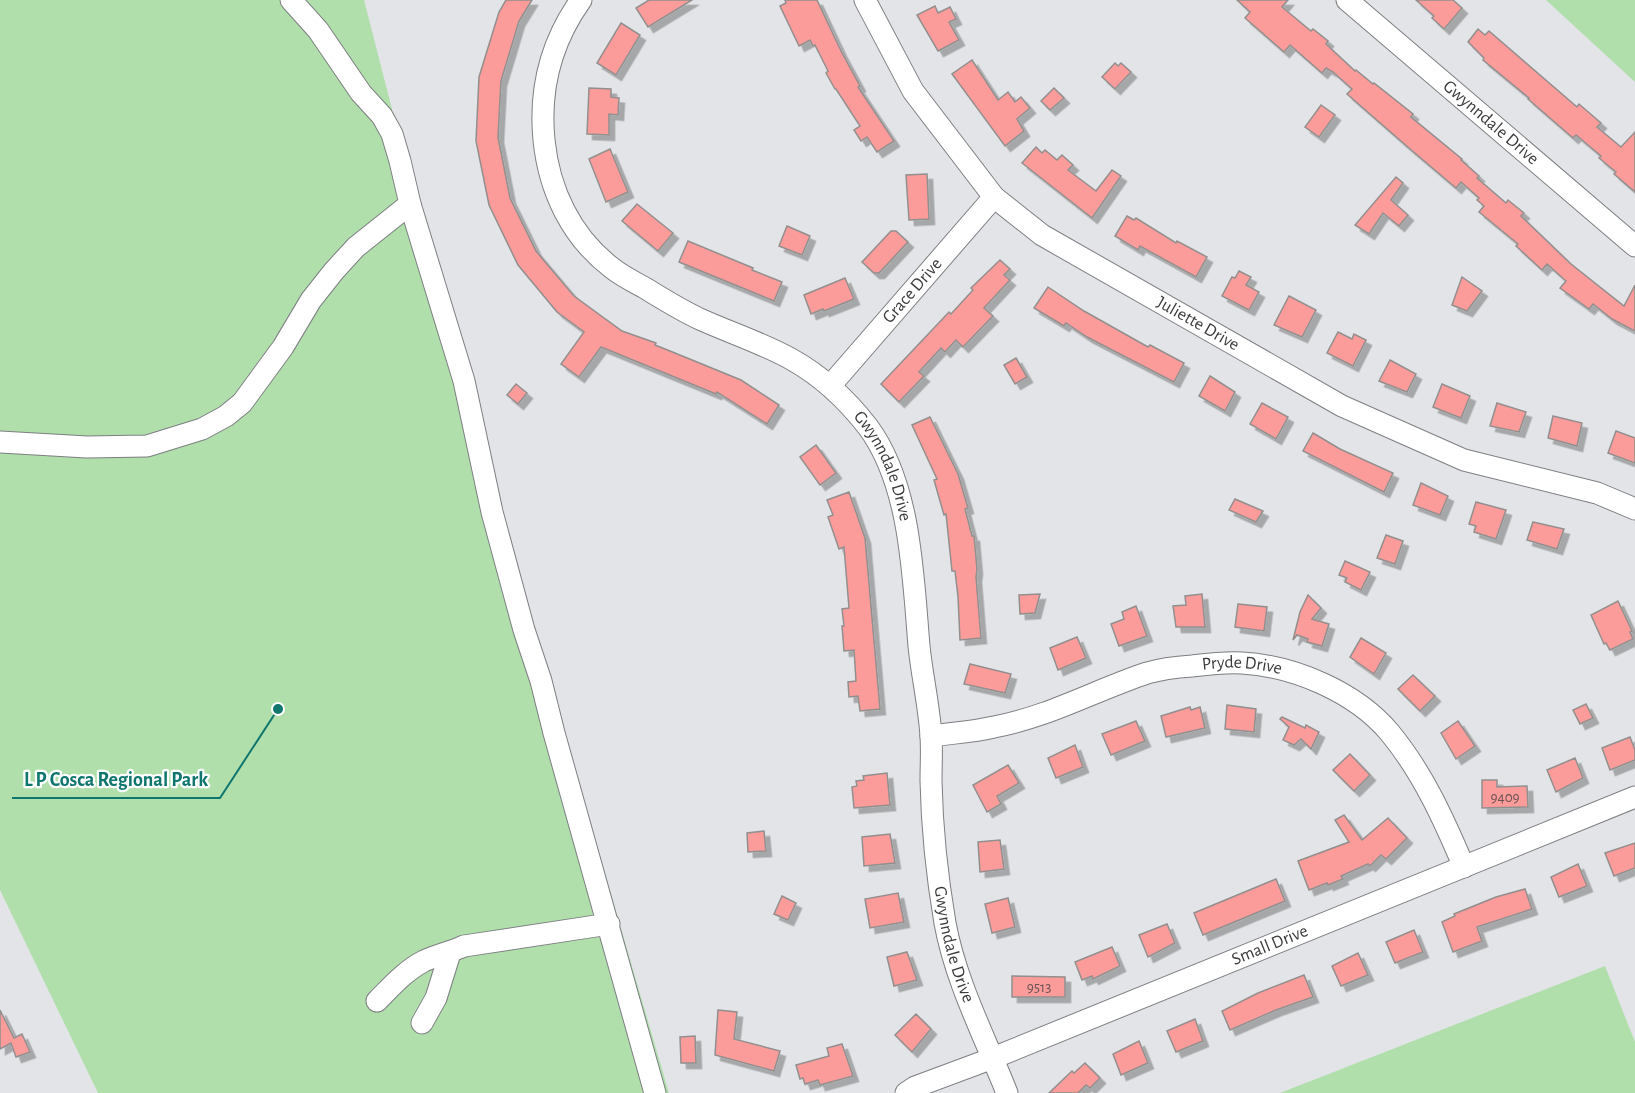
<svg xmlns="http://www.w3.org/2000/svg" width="1635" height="1093" font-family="'Alegreya Sans',sans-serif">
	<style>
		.green { fill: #b0dfac }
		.building { fill: #fb9b9a; stroke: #938f8e; stroke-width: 1.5; filter: url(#shadow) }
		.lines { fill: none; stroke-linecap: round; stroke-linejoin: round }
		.minor-casing { stroke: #7d7f82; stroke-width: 23 }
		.minor { stroke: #fff; stroke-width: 21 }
		.labels { text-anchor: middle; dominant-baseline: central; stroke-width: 4.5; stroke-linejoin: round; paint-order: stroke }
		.number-label { font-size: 15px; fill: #6a5354 }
		.street-label { font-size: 18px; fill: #3a3b3c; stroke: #fff }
		.leader { fill: none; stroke: #0f766e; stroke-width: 2 }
		.callout-dot { fill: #0f766e; stroke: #fff; stroke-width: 2 }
		.callout-label { font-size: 20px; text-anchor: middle; font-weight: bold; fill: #0f766e; stroke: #fff; stroke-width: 4.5; stroke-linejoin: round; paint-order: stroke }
	</style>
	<defs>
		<filter id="shadow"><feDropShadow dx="5.5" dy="5.5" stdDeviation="0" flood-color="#0004"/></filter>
	</defs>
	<rect width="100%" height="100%" fill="#e2e4e7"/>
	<g class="green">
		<polygon points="0,0 364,0 464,390 669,1093 98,1093 0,890"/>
		<polygon points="1546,0 1635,0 1635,82"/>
		<polygon points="1605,966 1635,1042 1635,1093 1280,1093"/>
	</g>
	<g class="building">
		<polygon points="506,0 532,0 519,21 501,81 498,137 510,198 536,251 574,296 622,331 656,343 655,345 670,351 741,380 779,405 767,424 717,392 716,394 601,347 579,377 561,364 584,332 557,312 518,265 489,205 476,141 479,77 499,12"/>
		<polygon points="649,0 692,0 648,27 636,8"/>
		<polygon points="785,0 817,0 841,51 860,86 858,87 894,141 877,152 867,137 861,141 854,130 860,126 836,89 835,89 826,73 828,71 815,45 813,46 810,40 799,46 780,6 786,3"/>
		<polygon points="1237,0 1288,0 1282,7 1311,31 1313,29 1328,41 1326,44 1355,71 1356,70 1373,84 1374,83 1413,114 1411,117 1462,159 1461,160 1479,176 1477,178 1506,203 1508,200 1524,213 1521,216 1571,264 1624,306 1635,285 1635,331 1612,319 1593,304 1589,309 1560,288 1566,281 1547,264 1542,270 1516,246 1518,244 1479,212 1484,206 1477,200 1479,198 1461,182 1456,188 1410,149 1347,94 1352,89 1333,72 1326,68 1322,73 1290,45 1284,52 1245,18 1250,12"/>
		<polygon points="1416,0 1453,0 1462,8 1444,29 1432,18 1434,16"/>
		<polygon points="935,6 938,13 950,7 956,19 949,22 959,40 938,51 917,15"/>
		<polygon points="621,23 640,35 616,75 597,63"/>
		<polygon points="1478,29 1485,35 1489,31 1577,107 1579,104 1601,123 1597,127 1621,147 1635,132 1635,192 1614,174 1616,172 1599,158 1601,156 1576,135 1573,138 1528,99 1529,98 1483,60 1484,58 1468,42"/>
		<polygon points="972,60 998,100 1008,92 1015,102 1021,97 1030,108 1017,119 1024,131 1005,146 952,74"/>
		<polygon points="1115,63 1118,66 1121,63 1131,72 1115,89 1102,77"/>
		<polygon points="589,88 611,89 611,97 619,98 618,115 609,114 609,135 587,134"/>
		<polygon points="1054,88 1064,98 1050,110 1041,101"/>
		<polygon points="1321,105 1335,115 1319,137 1305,127"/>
		<polygon points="1036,147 1042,153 1045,150 1057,160 1062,155 1073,165 1068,170 1096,191 1112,170 1121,176 1092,218 1022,163"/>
		<polygon points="610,149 628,192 606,202 589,159"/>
		<polygon points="927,174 929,219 909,220 906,175"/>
		<polygon points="1396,177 1403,183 1391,200 1408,215 1399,226 1383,213 1369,234 1355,225"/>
		<polygon points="637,204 673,233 658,251 622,221"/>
		<polygon points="1127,216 1134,220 1136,218 1176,243 1177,241 1207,257 1196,277 1140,246 1138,250 1115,236"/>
		<polygon points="787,226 810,236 802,255 779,246"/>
		<polygon points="891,231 896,231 908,242 879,273 874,273 862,262"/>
		<polygon points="688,241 753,268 752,270 782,282 774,301 679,262"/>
		<polygon points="1000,260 1010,269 1004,275 1010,280 984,308 993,316 963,347 956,340 945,352 941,348 919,372 924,376 899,402 881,384 949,312 951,314 973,290 971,288"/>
		<polygon points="1239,271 1251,277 1246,285 1259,292 1249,310 1222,296 1232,277 1235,278"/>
		<polygon points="1462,277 1482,291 1467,311 1452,305"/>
		<polygon points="845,278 854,299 824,311 823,309 811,314 804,295"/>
		<polygon points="1048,287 1084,311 1148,347 1150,345 1184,363 1174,382 1087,337 1066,323 1064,326 1034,308"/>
		<polygon points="1289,296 1316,310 1302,337 1274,325"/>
		<polygon points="1338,332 1352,339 1354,334 1366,340 1353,366 1327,353"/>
		<polygon points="1016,358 1027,377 1015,384 1004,365"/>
		<polygon points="1390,360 1416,374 1407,392 1379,381"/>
		<polygon points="1210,376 1235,392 1225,411 1199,396"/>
		<polygon points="516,384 527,393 518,404 507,395"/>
		<polygon points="1442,384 1470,396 1461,418 1433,407"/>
		<polygon points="1262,403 1288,417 1276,439 1250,424"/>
		<polygon points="1497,403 1526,412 1519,432 1490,426"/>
		<polygon points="1553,416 1582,423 1577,446 1548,438"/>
		<polygon points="930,417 958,474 968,508 965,509 972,536 974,536 977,569 976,577 981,638 960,640 958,597 955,571 952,571 946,514 944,515 934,480 937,479 912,425"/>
		<polygon points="1616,431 1635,438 1635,463 1608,453"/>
		<polygon points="1313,433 1340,449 1393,473 1384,492 1303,451"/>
		<polygon points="816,445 836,473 820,485 800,457"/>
		<polygon points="1421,483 1448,496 1440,515 1413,505"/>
		<polygon points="849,492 865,538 880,709 860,711 858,696 849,697 848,682 856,681 854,650 844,651 842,626 844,626 842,609 849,608 844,547 839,549 828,517 833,515 827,500"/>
		<polygon points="1235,499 1263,511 1256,522 1229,510"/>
		<polygon points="1476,502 1506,510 1496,539 1474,532 1476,526 1469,524"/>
		<polygon points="1533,522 1564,529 1557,549 1527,540"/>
		<polygon points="1386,535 1403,541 1395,564 1377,558"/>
		<polygon points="1345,561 1370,572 1361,590 1345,582 1347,578 1339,575"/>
		<polygon points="1040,594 1035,613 1020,614 1019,595"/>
		<polygon points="1202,594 1205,627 1176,627 1173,606 1186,605 1185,596"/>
		<polygon points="1308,595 1321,608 1312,619 1329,624 1322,646 1307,642 1308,639 1297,635 1293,640 1300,612"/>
		<polygon points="1618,601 1632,631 1630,632 1633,639 1610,650 1606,643 1604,644 1591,615"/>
		<polygon points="1238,604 1267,607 1264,631 1235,627"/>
		<polygon points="1136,606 1147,636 1119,646 1111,624 1124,619 1122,612"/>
		<polygon points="1077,637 1086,658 1058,670 1050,648"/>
		<polygon points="1361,638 1386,653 1374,674 1350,657"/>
		<polygon points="970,664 1011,674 1005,693 964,684"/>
		<polygon points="1413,675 1435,696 1420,711 1398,689"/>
		<polygon points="1586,704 1593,718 1580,724 1573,710"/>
		<polygon points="1227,705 1256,709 1254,732 1225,729"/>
		<polygon points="1190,707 1191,710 1200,707 1205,728 1166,737 1161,716"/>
		<polygon points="1282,717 1305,728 1306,725 1319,732 1311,749 1301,739 1294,745 1283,740 1289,727 1280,719"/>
		<polygon points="1136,721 1145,741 1111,755 1102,734"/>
		<polygon points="1458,721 1475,746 1456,759 1441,733"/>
		<polygon points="1630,737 1635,750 1635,760 1610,770 1602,748"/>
		<polygon points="1075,745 1083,767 1056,778 1048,758"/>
		<polygon points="1350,754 1370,775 1354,791 1333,770"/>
		<polygon points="1575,758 1583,778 1556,792 1547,770"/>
		<polygon points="1008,765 1019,783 997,796 1001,804 987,812 973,785"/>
		<polygon points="887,773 890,805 854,808 852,787 857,786 856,781 864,780 863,776"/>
		<polygon points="1482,780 1497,780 1497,787 1527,786 1528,807 1482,808"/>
		<polygon points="1344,815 1362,840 1388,818 1407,838 1386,859 1381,855 1370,866 1368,864 1341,876 1343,879 1328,885 1327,883 1309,890 1298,861 1349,842 1335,820"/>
		<polygon points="764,831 766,851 748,852 747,833"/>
		<polygon points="890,834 895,863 864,866 862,837"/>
		<polygon points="1000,840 1004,869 980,872 978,842"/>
		<polygon points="1635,843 1635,868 1614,876 1605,853"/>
		<polygon points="1578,864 1587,886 1559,897 1551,877"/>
		<polygon points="1276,879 1285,901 1203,935 1194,913"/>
		<polygon points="1525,889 1532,909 1477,927 1482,941 1453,952 1442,922 1455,916 1454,914 1496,897"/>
		<polygon points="898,893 904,922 870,928 865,899"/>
		<polygon points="782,896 796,903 788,920 774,914"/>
		<polygon points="1008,898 1015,927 992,933 985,904"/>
		<polygon points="1167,924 1175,943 1148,957 1139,935"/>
		<polygon points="1414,930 1423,952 1395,963 1386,942"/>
		<polygon points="1112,947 1120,966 1093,979 1092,976 1082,980 1075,962"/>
		<polygon points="907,952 917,980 894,986 887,957"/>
		<polygon points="1358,953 1368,975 1341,986 1332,966"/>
		<polygon points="1304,975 1313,997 1276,1010 1230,1030 1222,1011 1258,993"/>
		<polygon points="1012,976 1065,977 1065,997 1012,997"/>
		<polygon points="0,1010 14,1038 22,1034 30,1052 16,1057 11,1043 0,1049"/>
		<polygon points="718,1010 737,1012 734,1039 780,1051 774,1071 715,1055"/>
		<polygon points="916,1014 931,1029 912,1052 895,1035"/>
		<polygon points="1195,1019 1203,1041 1176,1052 1167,1031"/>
		<polygon points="695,1036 696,1063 681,1063 680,1037"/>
		<polygon points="1139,1041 1148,1063 1121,1075 1113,1054"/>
		<polygon points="842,1044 853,1076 820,1085 818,1080 805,1084 803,1078 800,1079 796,1065 829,1056 827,1048"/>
		<polygon points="1085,1063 1100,1078 1090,1088 1086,1085 1078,1093 1049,1093 1072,1071 1074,1073"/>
	</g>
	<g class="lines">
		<g class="minor-casing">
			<g id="minor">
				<path id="s1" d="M581,0C551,42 539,89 544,140C549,190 571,237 612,268C622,276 634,282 645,288C663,299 682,311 702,320C731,333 762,343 791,359C820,375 847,400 868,427C911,485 913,576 919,646C922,676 929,705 931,736C932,751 931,766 931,781C932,828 937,876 945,923C956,983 985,1037 1007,1093"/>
				<path id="s2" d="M865,0L913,91L994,197L1042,235L1342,406L1464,460L1597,493L1635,509"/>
				<path id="s3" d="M1347,0L1635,246"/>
				<polyline points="410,204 464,381 492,512 524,630 541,681 554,733 655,1093"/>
				<path id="s4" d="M830,386L994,197"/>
				<polyline points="0,442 87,447 147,446 202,429 226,416 242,403 283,347 311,300 334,271 356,247 410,204 400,161 392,134 382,116 361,93 318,30 291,0"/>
				<path id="s5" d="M931,736C952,733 973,732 994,727C1048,717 1096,690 1147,673C1161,669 1178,667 1192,666C1209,664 1225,662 1242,663C1294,666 1356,692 1390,733C1423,773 1444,820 1464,867"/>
				<path d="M377,1001C391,987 406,970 424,961C437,955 451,952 464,946L609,924"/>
				<polyline points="422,1023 436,998 450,953"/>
				<path id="s6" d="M906,1093L915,1087L993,1058L1635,797"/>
			</g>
		</g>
		<use href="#minor" class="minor"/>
	</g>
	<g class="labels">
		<g class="number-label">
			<text x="1505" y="797">9409</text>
			<text x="1039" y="987">9513</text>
		</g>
		<g class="street-label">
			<text stroke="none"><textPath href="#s3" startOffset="189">Gwynndale Drive</textPath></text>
			<text stroke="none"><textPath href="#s4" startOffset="126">Grace Drive</textPath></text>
			<text stroke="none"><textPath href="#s2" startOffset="477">Juliette Drive</textPath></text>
			<text stroke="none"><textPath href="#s1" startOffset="644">Gwynndale Drive</textPath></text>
			<text stroke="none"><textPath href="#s5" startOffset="322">Pryde Drive</textPath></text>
			<text stroke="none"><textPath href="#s1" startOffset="1131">Gwynndale Drive</textPath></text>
			<text stroke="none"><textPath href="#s6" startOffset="393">Small Drive</textPath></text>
		</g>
	</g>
	<path class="leader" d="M278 709L220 798H12"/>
	<circle class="callout-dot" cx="278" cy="709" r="6"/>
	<g class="callout-label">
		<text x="116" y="786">L P Cosca Regional Park</text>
	</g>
</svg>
